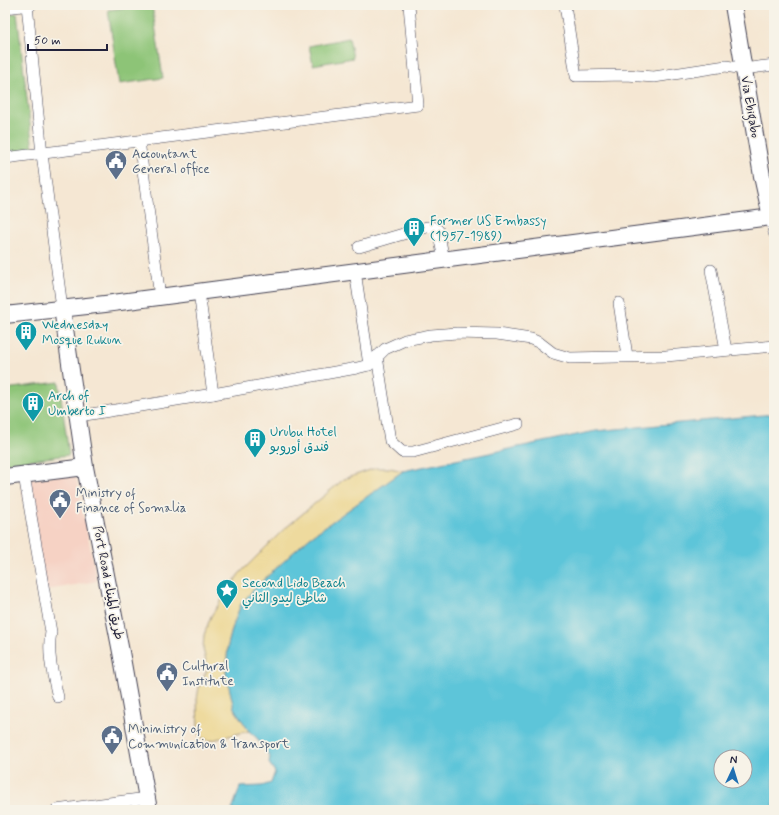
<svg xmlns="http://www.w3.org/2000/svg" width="779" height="815" font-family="Mynerve,'Playpen Sans Arabic',sans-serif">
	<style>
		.built { fill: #f6d2c4 }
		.green { fill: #8dc477; stroke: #587359 }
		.sand { fill: #eeda9e; stroke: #887e6c }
		.water { fill: #5dc5d9; stroke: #40748a; fill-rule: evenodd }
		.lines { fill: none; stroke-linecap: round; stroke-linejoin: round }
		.street-casing { stroke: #424052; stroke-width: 12 }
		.secondary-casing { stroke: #424052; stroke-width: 18 }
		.street { stroke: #fff; stroke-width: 11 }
		.secondary { stroke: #fff; stroke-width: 16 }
		.labels { text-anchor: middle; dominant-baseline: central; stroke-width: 3.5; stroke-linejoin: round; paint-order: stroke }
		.street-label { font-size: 13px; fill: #22223b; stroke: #f7f3e8 }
		.service-label { font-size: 13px; fill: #4e5e75; stroke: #f7f3e8; text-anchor: start }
		.culture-label { font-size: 13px; fill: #0d838f; stroke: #f7f3e8; text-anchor: start }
	</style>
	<rect width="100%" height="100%" fill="#f7f3e8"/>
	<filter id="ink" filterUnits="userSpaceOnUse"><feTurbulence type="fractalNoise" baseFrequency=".025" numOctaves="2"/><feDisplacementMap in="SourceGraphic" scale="8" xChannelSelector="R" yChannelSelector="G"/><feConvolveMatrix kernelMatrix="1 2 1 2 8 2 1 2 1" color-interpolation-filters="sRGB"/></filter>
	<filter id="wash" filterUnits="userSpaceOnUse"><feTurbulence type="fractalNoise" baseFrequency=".012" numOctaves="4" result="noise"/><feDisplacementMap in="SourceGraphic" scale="16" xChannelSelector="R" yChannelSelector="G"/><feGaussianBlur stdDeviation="0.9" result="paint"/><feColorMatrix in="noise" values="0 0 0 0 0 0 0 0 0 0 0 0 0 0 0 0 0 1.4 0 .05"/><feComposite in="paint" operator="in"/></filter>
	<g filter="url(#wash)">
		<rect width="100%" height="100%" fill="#f5e7d3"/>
		<polygon class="built" points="75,473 97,581 42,591 21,481"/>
		<g class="green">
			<polygon points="146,5 152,5 163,78 119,84 108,10"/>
			<polygon points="17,13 33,150 5,155 5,15"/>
			<polygon points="349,38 353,58 313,65 309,46"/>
			<polygon points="59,382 69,455 6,463 5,454 5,389"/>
		</g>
		<polygon class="sand" points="376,468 390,468 403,471 309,538 257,586 241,604 233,626 228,645 226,673 234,708 249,731 209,741 199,736 198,730 197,699 199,687 207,670 206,661 203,649 204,635 211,616 239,574 282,531 344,479"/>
		<path class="water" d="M774,414V810H232L240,787L262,786L271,783L275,772L269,763L270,757L257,738L249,731L234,708L226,674L228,645L233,626L241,604L257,586L309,538L403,471L596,431ZM721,757H745V781H721Z"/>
	</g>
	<g filter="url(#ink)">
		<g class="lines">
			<g class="street-casing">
				<g id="street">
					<polyline points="27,5 42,154 62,308"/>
					<polyline points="565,5 576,76 626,75 654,77 726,66 743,69 774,65"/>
					<polyline points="5,8 31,5"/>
					<polyline points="139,141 160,297"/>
					<polyline points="5,158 418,105 409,5"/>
					<polyline points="774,217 771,217 774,233"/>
					<polyline points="359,247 427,227 433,227 438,230 444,260"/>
					<polyline points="711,270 726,350"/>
					<polyline points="355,271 369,365"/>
					<polyline points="199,292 213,394"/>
					<polyline points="619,303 627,356"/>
					<polyline points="377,356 390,441 402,452 413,452 518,424"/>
					<polyline points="79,416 213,394 357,368 369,365 385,349 405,340 431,335 457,333 497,334 531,339 540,343 553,353 570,358 666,356 774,346"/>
					<path d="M24,475L51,632C47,654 53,676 58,697"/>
					<polyline points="56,810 147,798"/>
				</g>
			</g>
			<g class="secondary-casing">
				<g id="secondary">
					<polyline points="62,308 85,467 121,652 149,810"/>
					<polyline points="5,315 105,304 771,217 762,176 733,5"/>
					<polyline points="5,477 85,467"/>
				</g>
			</g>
			<use href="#street" class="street"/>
			<use href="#secondary" class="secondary"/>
		</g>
	</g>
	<defs>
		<g id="civic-pin" transform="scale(1.15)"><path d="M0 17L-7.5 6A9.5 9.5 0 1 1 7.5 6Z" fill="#5c6f8a" stroke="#f7f3e8"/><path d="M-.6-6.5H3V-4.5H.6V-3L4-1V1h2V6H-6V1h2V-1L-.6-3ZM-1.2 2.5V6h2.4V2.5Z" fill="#fff"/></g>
		<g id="building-pin" transform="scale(1.15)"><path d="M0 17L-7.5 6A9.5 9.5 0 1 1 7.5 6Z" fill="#0f9aa8" stroke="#f7f3e8"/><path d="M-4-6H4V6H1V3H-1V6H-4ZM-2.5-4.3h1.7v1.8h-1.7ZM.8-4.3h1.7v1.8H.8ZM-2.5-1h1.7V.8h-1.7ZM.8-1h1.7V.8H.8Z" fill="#fff"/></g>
		<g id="sight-pin" transform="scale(1.15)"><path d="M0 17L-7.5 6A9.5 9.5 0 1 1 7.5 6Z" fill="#0f9aa8" stroke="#f7f3e8"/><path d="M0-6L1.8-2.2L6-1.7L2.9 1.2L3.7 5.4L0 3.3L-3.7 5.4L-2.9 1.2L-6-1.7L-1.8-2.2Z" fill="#fff"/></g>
	</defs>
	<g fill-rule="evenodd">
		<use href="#civic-pin" x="116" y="161"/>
		<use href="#building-pin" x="414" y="228"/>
		<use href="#building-pin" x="26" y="332"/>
		<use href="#building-pin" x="33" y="403"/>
		<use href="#building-pin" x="255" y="439"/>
		<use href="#civic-pin" x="60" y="500"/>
		<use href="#sight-pin" x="227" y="590"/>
		<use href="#civic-pin" x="167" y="673"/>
		<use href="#civic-pin" x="112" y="736"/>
	</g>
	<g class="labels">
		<g class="street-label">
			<text transform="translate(750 107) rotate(80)">Via Ebigabo</text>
			<text transform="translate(108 583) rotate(79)">Port Road طريق الميناء</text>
		</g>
		<g class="service-label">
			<text x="132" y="154">Accountant<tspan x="132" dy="15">General office</tspan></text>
			<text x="76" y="493">Ministry of<tspan x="76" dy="15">Finance of Somalia</tspan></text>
			<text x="182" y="666">Cultural<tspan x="182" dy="15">Institute</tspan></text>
			<text x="128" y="729">Mininistry of<tspan x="128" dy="15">Communication &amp; Transport</tspan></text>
		</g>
		<g class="culture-label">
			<text x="430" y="221">Former US Embassy<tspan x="430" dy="15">(1957-1989)</tspan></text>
			<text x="42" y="325">Wednesday<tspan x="42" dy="15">Mosque Rukun</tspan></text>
			<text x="48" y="396">Arch of<tspan x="48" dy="15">Umberto I</tspan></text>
			<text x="270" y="432">Urubu Hotel<tspan x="270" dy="15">فندق أوروبو</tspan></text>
			<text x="242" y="583">Second Lido Beach<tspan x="242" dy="15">شاطئ ليدو الثاني</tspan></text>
		</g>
	</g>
	<rect width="779" height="815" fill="none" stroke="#f7f3e8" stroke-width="20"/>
	<g transform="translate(733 769) rotate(4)"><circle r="19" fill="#f7f3e8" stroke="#a29fa3"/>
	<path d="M0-3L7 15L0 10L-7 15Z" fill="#1f6fb2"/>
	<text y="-6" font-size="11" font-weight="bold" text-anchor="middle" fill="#22223b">N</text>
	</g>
	<path d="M28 44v6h79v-6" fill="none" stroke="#22223b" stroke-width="2"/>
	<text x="34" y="44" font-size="12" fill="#22223b" stroke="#f7f3e8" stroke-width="3" paint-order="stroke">50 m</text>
</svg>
